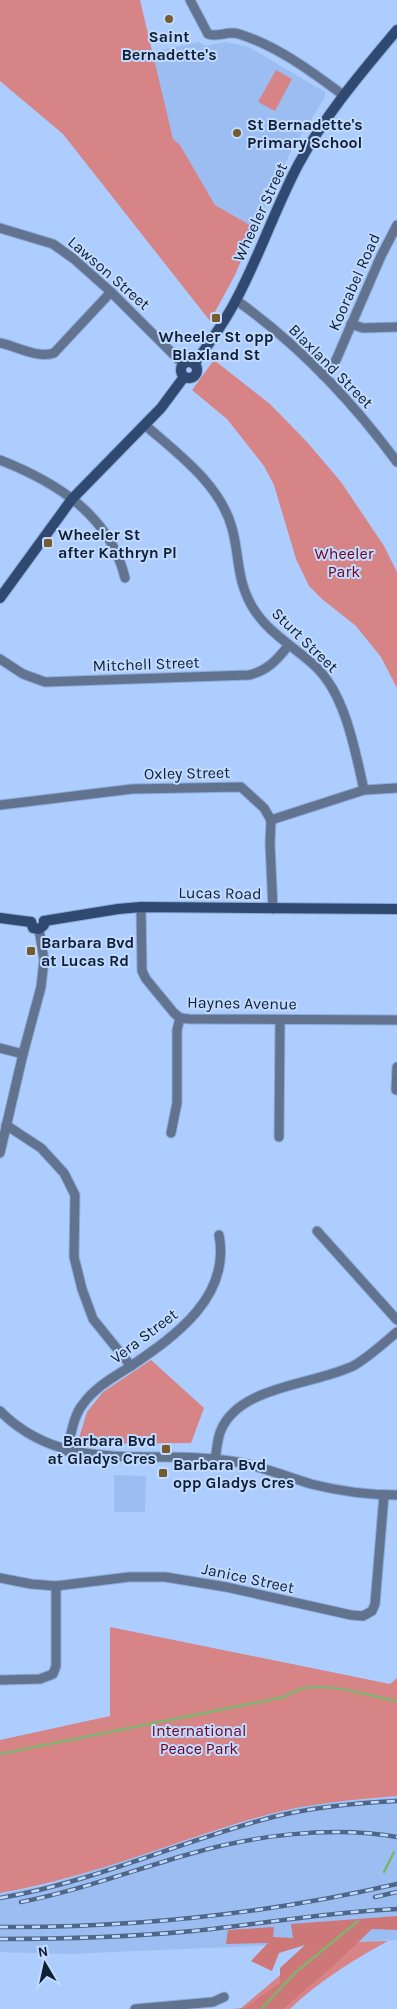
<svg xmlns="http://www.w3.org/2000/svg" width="397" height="2009" font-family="Karla,sans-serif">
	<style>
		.built { fill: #9bbdf2 }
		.green { fill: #d68486 }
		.forest { fill: #cd7779 }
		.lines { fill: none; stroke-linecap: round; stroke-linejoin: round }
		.stream { stroke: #80b370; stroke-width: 2.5 }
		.street-casing { stroke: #8daad6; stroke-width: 11 }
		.secondary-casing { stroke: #8daad6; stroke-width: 12 }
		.street { stroke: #61738f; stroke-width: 9 }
		.secondary { stroke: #2f4970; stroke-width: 10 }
		.rail-casing { stroke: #4f6687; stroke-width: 4.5 }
		.rail { stroke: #c1daff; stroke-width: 2.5; stroke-dasharray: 8; stroke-linecap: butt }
		.poi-dot { fill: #765b2d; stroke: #c1daff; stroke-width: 2 }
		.labels { text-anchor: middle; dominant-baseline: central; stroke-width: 4; stroke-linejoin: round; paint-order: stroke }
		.poi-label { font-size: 16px; font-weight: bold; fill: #101f35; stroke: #c1daff; text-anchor: start }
		.street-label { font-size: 16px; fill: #101f35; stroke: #c1daff }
		.park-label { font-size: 16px; fill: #71021c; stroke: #c1daff }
	</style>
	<rect width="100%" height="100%" fill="#accdfe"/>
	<g class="built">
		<polygon points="199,42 206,46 225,42 249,47 325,92 325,97 291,151 255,228 215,205 180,145 173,139 152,52"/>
		<polygon points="114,1475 146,1476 145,1512 114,1512"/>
		<polygon points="397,1797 397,1940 67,1954 0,1952 0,1894 47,1885 267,1815 314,1804"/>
	</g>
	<g class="green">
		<polygon points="0,0 140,0 173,139 180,145 215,205 255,228 235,275 210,321 63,134 0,81"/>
		<polygon points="276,70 292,79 275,111 258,102"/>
		<polygon points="214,360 270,404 307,442 341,482 384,546 397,572 397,688 381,657 356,626 322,599 309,586 296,559 274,485 264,466 227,419 192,390"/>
		<polygon points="151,1360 204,1408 191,1443 77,1444 87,1412 103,1392"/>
		<path d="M110,1627L390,1684L397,1678V1796C353,1800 309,1803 266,1815C177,1840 91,1878 0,1893V1740L110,1716Z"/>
		<path d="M388,1941C353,1960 319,1981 290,2009H240L318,1943Z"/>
	</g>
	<polygon class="forest" points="397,1916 397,1930 372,1929 334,1965 283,2009 232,2009 245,2008 280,1983 280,1968 305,1945 279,1953 272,1971 251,1961 268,1943 226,1944 228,1930 274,1927 273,1937 293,1938 291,1924"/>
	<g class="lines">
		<g class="stream">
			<path d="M0,1754L284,1697C289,1695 295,1691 301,1689C329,1682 369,1696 397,1701"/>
			<polyline points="384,1872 394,1852"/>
			<polyline points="261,2009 296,1972 358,1921"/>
		</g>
		<g class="street-casing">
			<g id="street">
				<path d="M190,0L208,34C218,38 228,30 239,34C277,46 311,71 343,95"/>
				<polyline points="0,228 53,244 74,259 111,292 179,360 185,363"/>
				<path d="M236,300C298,344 352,401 397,462"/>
				<polyline points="351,324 363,328 397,327"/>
				<path d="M0,343C16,346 38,359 54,353L111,292"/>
				<polyline points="323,375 331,369 336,360 381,256 397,225"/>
				<path d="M145,425C178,454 220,484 232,528C240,557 236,580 253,608C269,634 295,647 316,667C346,696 355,751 364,790"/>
				<path d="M0,460C56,482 110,515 125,578"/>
				<path d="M0,659L23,674L45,682L249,675C267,671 277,660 288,646"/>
				<polyline points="0,805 132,789 241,787 264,808 271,820 270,844 273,909"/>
				<polyline points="271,820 364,790 397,788"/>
				<polyline points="141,907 142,971 146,979 174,1013 180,1018 189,1019 397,1020"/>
				<polyline points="0,1048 23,1054"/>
				<polyline points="396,1090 397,1067"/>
				<polyline points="6,1125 41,1148 64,1173 75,1195 74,1257 82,1289 93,1319 131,1366"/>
				<polyline points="171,1133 177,1103 177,1030 180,1018"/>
				<polyline points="279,1137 280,1020"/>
				<polyline points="0,1153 23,1054 41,987 44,960 39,929"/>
				<polyline points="317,1231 397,1320"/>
				<path d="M0,1411C67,1479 157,1446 242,1463C265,1468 288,1477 311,1484C339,1491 368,1495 397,1495"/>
				<path d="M67,1451C71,1436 73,1416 83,1404C95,1387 114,1377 131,1366C175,1336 231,1297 219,1235"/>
				<path d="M215,1460C217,1449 217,1439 221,1430C240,1385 316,1385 355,1365C370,1356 384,1343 397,1332"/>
				<polyline points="0,1578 31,1584 56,1586 129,1577 165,1577 226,1587 351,1615 363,1616 372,1611 375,1604 384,1495"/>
				<polyline points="0,1680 40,1679 53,1674 56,1666 56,1586"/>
				<polyline points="135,2009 213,2002 224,1997"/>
			</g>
		</g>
		<g class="secondary-casing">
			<g id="secondary">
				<circle cx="189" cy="370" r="8"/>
				<path d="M194,364C209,344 224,323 236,300C259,257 275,209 298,165C325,115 361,73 397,30"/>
				<polyline points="0,598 72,499 161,408 184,377"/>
				<polyline points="0,918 31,922"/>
				<polyline points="44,921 118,909 141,907 397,909"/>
				<polyline points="31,922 33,928 39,929 44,925 44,921"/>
			</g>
		</g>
		<use href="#street" class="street"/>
		<use href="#secondary" class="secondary"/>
		<g class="rail-casing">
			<g id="rail">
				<polyline points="375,1897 397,1892"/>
				<path d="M0,1898C94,1882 181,1841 273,1817C314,1807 355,1803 397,1801"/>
				<path d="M21,1902C78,1891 131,1871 186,1855C250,1836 331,1825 397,1837"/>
				<path d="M0,1927C134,1928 266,1914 397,1884"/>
				<path d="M0,1939C65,1939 129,1937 193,1931C261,1924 329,1912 397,1909"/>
			</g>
		</g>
		<use href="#rail" class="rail"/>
	</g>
	<g class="poi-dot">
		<circle cx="169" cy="19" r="5"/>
		<circle cx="237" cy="133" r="5"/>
		<rect x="211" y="313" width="10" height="10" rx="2.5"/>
		<rect x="43" y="538" width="10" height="10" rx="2.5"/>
		<rect x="26" y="946" width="10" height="10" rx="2.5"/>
		<rect x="161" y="1444" width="10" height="10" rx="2.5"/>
		<rect x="158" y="1468" width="10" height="10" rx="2.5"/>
	</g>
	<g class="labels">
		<g class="poi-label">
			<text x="169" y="36" text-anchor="middle">Saint<tspan x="169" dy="18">Bernadette's</tspan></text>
			<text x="247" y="124">St Bernadette's<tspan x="247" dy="18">Primary School</tspan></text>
			<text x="216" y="336" text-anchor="middle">Wheeler St opp<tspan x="216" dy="18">Blaxland St</tspan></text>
			<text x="58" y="534">Wheeler St<tspan x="58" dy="18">after Kathryn Pl</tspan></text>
			<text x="41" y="942">Barbara Bvd<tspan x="41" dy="18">at Lucas Rd</tspan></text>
			<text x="156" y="1440" text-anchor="end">Barbara Bvd<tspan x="156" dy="18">at Gladys Cres</tspan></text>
			<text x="173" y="1464">Barbara Bvd<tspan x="173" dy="18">opp Gladys Cres</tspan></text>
		</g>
		<g class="street-label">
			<text transform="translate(260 212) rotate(-65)">Wheeler Street</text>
			<text transform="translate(109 273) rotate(41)">Lawson Street</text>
			<text transform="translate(354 282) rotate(-66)">Koorabel Road</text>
			<text transform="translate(331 366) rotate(45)">Blaxland Street</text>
			<text transform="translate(305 640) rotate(44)">Sturt Street</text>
			<text transform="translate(146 664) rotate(-2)">Mitchell Street</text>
			<text transform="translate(187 773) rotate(-1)">Oxley Street</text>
			<text transform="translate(220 893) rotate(1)">Lucas Road</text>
			<text transform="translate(242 1003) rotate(1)">Haynes Avenue</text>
			<text transform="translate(144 1336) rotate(-37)">Vera Street</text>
			<text transform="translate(248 1578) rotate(12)">Janice Street</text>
		</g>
		<g class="park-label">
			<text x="344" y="553">Wheeler<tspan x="344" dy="18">Park</tspan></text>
			<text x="199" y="1730">International<tspan x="199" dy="18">Peace Park</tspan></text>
		</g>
	</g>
	<g transform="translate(45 1964) rotate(351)" stroke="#c1daff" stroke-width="4" paint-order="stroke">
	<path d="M0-4L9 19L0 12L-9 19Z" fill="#101f35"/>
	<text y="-8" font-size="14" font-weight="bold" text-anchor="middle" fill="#101f35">N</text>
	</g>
</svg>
